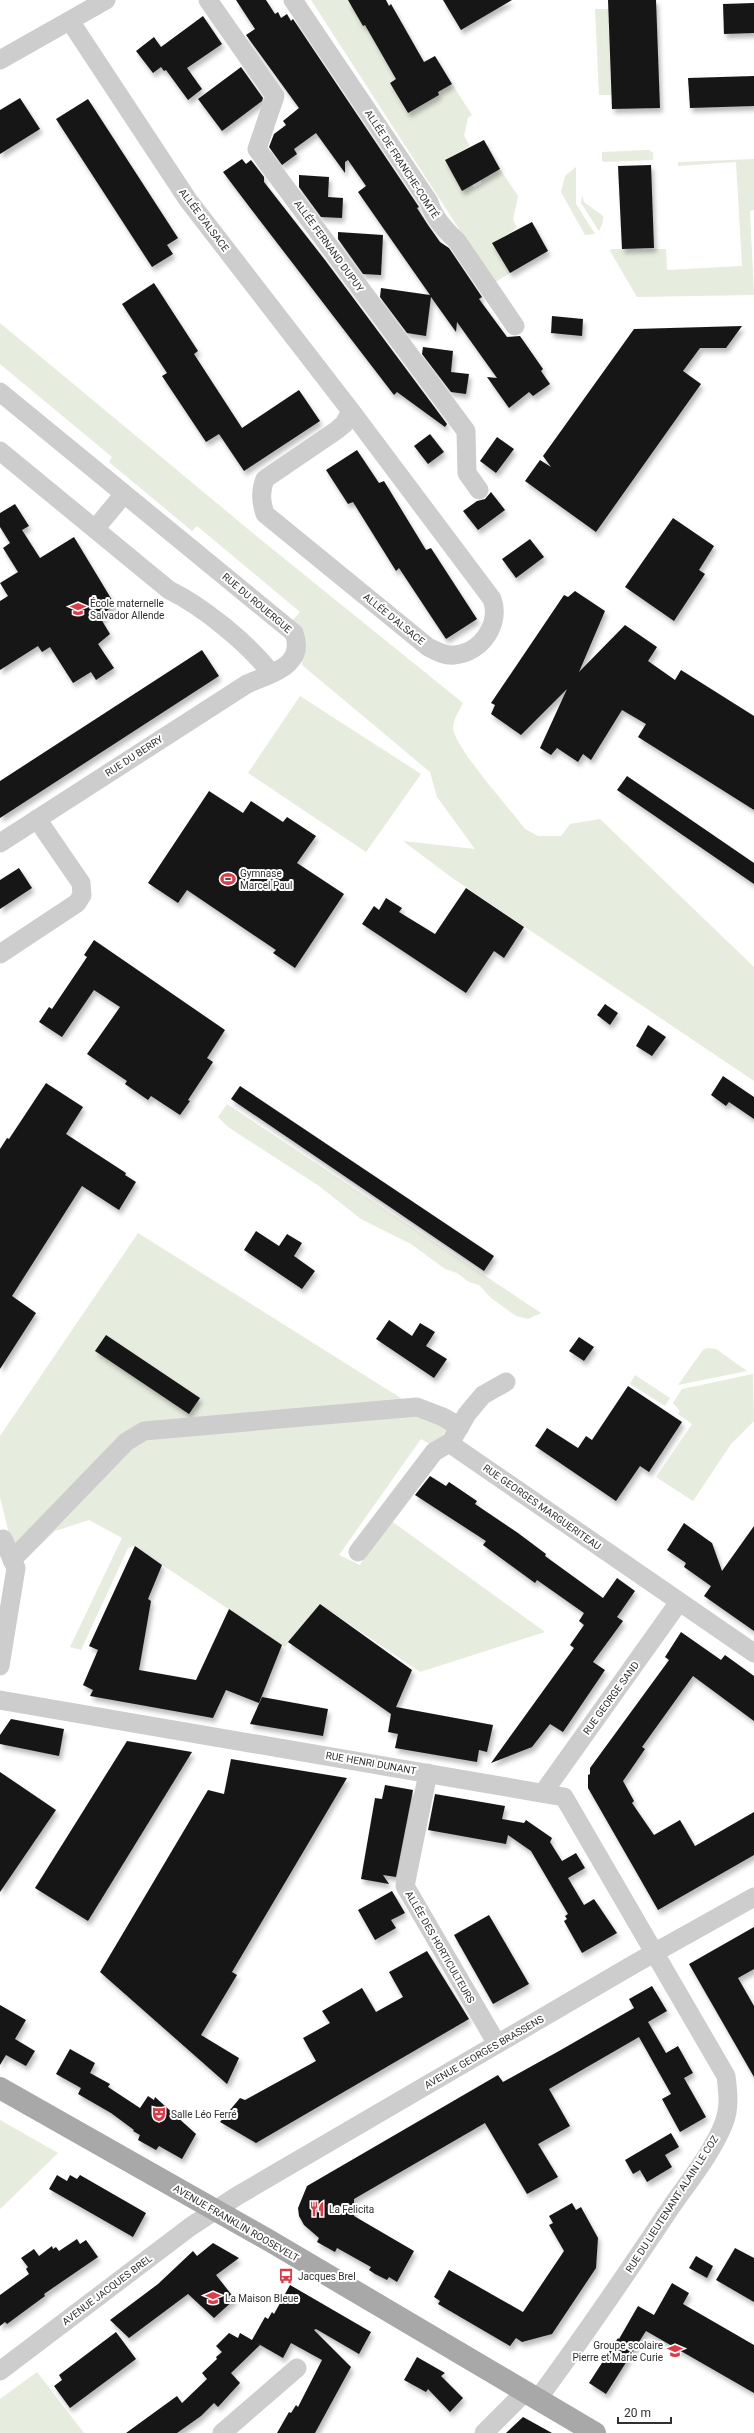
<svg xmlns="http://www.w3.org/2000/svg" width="754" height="2433" font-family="Roboto,sans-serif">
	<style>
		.green { fill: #e6ecde }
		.building { fill: #171717; filter: url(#shadow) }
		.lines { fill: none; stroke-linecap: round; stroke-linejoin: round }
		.minor { stroke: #cdcdcd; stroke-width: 19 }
		.major { stroke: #a8a8a8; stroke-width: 22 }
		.labels { text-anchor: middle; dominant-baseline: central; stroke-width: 4; stroke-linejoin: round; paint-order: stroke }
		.street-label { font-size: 10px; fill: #303030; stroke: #fff }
		.poi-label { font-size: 10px; fill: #303030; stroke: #fff; text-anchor: start }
	</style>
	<defs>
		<filter id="shadow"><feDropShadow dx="2.5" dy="4.5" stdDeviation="2" flood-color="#0004"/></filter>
	</defs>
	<rect width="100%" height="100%" fill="#fff"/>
	<g class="green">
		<polygon points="311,0 348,0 366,24 396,79 390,83 407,113 439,95 438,92 452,84 472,115 468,118 464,136 470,146 445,160 462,190 472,185 474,188 482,183 480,180 500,169 518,196 513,220 517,228 493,243 510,273 494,283"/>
		<polygon points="595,9 608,9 611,95 599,95"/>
		<polygon points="649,150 653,153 653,160 605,162 602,161 602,152"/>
		<polygon points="754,159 754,210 750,211 754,295 637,297 610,251 611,249 666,249 667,270 742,266 736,162 678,166 678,162"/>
		<polygon points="576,167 576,204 595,234 585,235 561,192 565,176"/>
		<polygon points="582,195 584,202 603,216 603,222 599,231 581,203"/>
		<path d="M0,323L260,539L463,703C459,711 453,719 453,728C454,747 511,810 525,829L538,836H561L570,824L600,819L754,967V1081L451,877L403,841L475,849L437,797L430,772L302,665L303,643L291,622L300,612L197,526L192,531L109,462L112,457L0,364Z"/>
		<polygon points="300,696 421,774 366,852 248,773"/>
		<polygon points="227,1104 541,1313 528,1319 516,1316 491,1298 479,1285 469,1282 457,1273 445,1269 411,1244 361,1219 319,1186 228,1127 218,1117"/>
		<polygon points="138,1233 439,1422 447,1430 433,1446 421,1439 339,1555 360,1565 372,1542 390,1520 545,1632 420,1672 320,1604 285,1647 134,1546 128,1548 81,1650 70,1647 122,1538 89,1520 55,1531 28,1557 19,1546 12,1546 0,1497 0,1436"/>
		<polygon points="707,1348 716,1349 747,1371 678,1385 703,1350"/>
		<polygon points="753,1374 754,1421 731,1444 693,1501 656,1477 692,1424 678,1414 680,1411 673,1403 682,1389"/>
		<polygon points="635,1375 670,1398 665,1406 630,1384"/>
		<polygon points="0,2120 58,2153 0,2209"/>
		<polygon points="37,2372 84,2433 0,2433 0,2399"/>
	</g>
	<g class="building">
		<polygon points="236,0 266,0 275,14 278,12 281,18 287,14 291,21 293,19 419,207 417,208 428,225 440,242 449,248 482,297 479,299 507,337 520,336 543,369 541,371 550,384 533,396 529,392 509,408 487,377 497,378 457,322 456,332 431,297 426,336 407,333 380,297 381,288 430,295 358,192 366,186 348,160 345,162 345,173 316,133 294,149 297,154 282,165 269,147 274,134 286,125 283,121 299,108 246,35 255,29"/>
		<polygon points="348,0 386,0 389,6 391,4 424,62 435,56 452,84 438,92 439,95 408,113 390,83 396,79 365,25 363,26"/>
		<polygon points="443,0 512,0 461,30"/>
		<polygon points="608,0 656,0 660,108 612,109"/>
		<polygon points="754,3 754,33 724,34 723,4"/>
		<polygon points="203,16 222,44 187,68 202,89 188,100 166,70 164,71 161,67 153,73 136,51 154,37 161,47"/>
		<polygon points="241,67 263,98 262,101 222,131 198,99"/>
		<polygon points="754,76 754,106 690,108 688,78"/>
		<polygon points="20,98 40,129 0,154 0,110"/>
		<polygon points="88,99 178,238 167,245 173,254 152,267 56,119"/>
		<polygon points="484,140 500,169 462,191 445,160"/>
		<polygon points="242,159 246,164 251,160 264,177 264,182 325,260 447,424 445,427 397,392 394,395 251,209 223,172"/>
		<polygon points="651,165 654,248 622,249 618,166"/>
		<polygon points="299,175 329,177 328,197 343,198 342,218 321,217 299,187"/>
		<polygon points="532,222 548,251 510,273 492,243"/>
		<polygon points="338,232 383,235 381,275 363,274 338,239"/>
		<polygon points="154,283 198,351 194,354 242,428 299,390 320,421 244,471 219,434 206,442 162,376 167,373 122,304"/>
		<polygon points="552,316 583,319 582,336 551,333"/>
		<polygon points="742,326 726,348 700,348 683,371 701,384 596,532 525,481 540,460 551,467 543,456 634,329"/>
		<polygon points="423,347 453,351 451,372 469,374 466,394 451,392 422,354"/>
		<polygon points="430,434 444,452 428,464 414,446"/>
		<polygon points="497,437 514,449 496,473 480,461"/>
		<polygon points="357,450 379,483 384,481 426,550 431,548 477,619 446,639 399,568 396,571 353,502 348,504 326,470"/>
		<polygon points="491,492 505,510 478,530 463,511 477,501 485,499"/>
		<polygon points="15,504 29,526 22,530 40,558 74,537 115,605 105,612 107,615 101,619 110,634 98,644 114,668 96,680 91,672 73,683 50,647 42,652 38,646 0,670 0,601 8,596 0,583 18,572 3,548 10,543 0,527 0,513"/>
		<polygon points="673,518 714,546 699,570 705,574 674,621 625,587"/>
		<polygon points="530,539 544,557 516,578 502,559"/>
		<polygon points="575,591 605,611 579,672 625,625 657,647 648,661 675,680 681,670 754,716 754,810 638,737 646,724 622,710 591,760 583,754 578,762 557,748 551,755 540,748 567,689 521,735 491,714 495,705 491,703 564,595 568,597"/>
		<polygon points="202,650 219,676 0,818 0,781"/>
		<polygon points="627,776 754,863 754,884 617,790"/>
		<polygon points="209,791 243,813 251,801 283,822 287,817 316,836 297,863 344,894 295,968 273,953 276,950 187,890 178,903 148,883"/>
		<polygon points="19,868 32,888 0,909 0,880"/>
		<polygon points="466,888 524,927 504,958 494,951 466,993 362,924 374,906 379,910 386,898 402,908 399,912 435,934"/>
		<polygon points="94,940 225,1030 207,1058 213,1062 188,1100 190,1101 180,1115 151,1096 148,1100 125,1084 127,1081 87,1054 120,1007 94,990 62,1037 39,1022 49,1007 52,1009 87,957 84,955"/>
		<polygon points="605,1004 618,1013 610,1025 597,1015"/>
		<polygon points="648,1025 666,1037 652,1056 636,1046"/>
		<polygon points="723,1076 754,1097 754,1119 729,1102 726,1106 711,1095"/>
		<polygon points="46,1083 83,1107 66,1134 126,1173 125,1175 136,1182 119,1210 82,1186 12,1296 36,1313 0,1369 0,1149 7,1138 9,1139"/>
		<polygon points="240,1086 494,1256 484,1271 231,1099"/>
		<polygon points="256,1231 279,1246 287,1234 302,1243 294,1256 315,1271 302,1289 244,1250"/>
		<polygon points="389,1320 412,1336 420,1323 435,1332 426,1346 447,1359 434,1378 376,1339"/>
		<polygon points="106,1335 200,1398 189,1414 95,1351"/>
		<polygon points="579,1337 594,1347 584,1361 569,1351"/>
		<polygon points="628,1386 682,1422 649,1472 640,1466 616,1501 535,1446 547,1428 578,1448 586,1436 592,1440"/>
		<polygon points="430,1476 446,1486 449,1482 477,1501 475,1504 518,1533 546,1554 545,1556 603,1598 617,1578 635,1591 617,1617 623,1621 593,1662 605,1670 563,1732 550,1724 532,1747 491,1763 574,1648 570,1645 584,1625 579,1621 584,1613 537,1580 535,1583 483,1545 486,1541 415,1495"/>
		<polygon points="684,1523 712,1543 722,1571 754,1526 754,1631 704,1596 711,1586 684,1567 686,1563 667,1550"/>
		<polygon points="135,1546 162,1565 148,1599 151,1601 139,1670 196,1680 229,1609 282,1645 259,1703 226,1690 213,1718 90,1696 93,1690 83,1685 98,1650 89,1646"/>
		<polygon points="320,1604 412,1670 396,1707 493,1725 487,1752 479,1750 477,1762 395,1748 398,1734 388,1732 391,1714 288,1642"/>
		<polygon points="681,1632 721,1660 725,1655 754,1676 754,1721 693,1676 642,1747 645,1749 623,1781 634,1801 632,1803 654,1835 680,1820 695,1846 754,1812 754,1855 658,1910 588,1788 588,1775 590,1774 590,1768 669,1660 665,1657"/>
		<polygon points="262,1697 328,1709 323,1736 250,1724"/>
		<polygon points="11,1719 64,1729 59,1756 0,1744 0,1735"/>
		<polygon points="127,1741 192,1752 88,1921 35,1888"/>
		<polygon points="231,1759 347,1778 232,1972 237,1975 201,2035 239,2058 227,2084 100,1972 208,1790 224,1794"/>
		<polygon points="0,1772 56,1810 0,1892"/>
		<polygon points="385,1785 413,1790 396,1877 383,1875 389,1884 361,1879 375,1798 382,1799"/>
		<polygon points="435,1794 505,1806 502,1819 524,1823 526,1820 552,1838 550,1842 562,1861 576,1853 585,1868 568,1878 584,1905 594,1899 617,1933 582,1953 564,1921 567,1919 565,1916 568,1914 531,1851 508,1835 506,1844 428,1830"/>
		<polygon points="392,1891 405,1913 391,1920 396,1928 375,1940 358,1910"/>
		<polygon points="489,1915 529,1984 493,2004 454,1935"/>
		<polygon points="754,1927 754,1969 738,1978 754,2006 754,2077 689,1964"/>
		<polygon points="427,1951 469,2019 256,2143 220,2122 240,2098 245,2100 316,2061 303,2038 330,2023 322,2011 362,1988 376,2012 403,1997 389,1972"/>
		<polygon points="652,1986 667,2011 648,2022 666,2053 678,2046 693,2073 684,2078 706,2117 680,2132 662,2099 671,2094 639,2037 549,2089 570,2126 538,2144 558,2177 527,2194 485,2123 354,2199 354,2216 414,2251 397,2282 389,2277 387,2280 375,2274 369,2270 371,2267 337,2248 335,2252 317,2242 319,2238 304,2225 299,2216 298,2208 307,2186 498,2075 503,2082 559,2051 634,2008 629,1999"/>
		<polygon points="0,2005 26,2020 15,2039 35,2051 26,2066 6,2055 0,2065"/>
		<polygon points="70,2049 95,2063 90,2073 110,2084 108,2087 140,2108 148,2096 154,2100 155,2097 196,2134 182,2159 159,2146 156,2150 138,2140 140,2135 133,2131 134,2130 111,2113 78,2094 81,2088 56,2074"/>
		<polygon points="671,2133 679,2147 665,2155 672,2167 647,2182 640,2170 633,2174 625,2160"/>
		<polygon points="57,2175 67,2181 70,2175 77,2179 80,2175 146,2213 133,2237 49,2189"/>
		<polygon points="572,2203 576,2210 581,2207 598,2238 596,2268 552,2334 522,2342 516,2338 510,2346 438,2304 440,2301 434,2297 449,2270 523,2312 564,2251 549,2225 553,2223 549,2216"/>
		<polygon points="77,2239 80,2244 86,2240 98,2257 44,2294 45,2296 7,2324 5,2322 0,2326 0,2295 29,2274 26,2269 28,2267 21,2258 34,2249 39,2256 52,2246 53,2249 56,2247 59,2251"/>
		<polygon points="213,2243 239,2258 216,2275 235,2299 214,2318 188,2294 129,2338 110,2320 158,2284 193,2251 197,2256"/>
		<polygon points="735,2248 754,2258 754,2302 716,2280"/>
		<polygon points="696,2256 713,2266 707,2278 689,2268"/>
		<polygon points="672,2283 689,2293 683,2304 754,2345 754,2393 646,2331 606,2394 589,2383 618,2338 619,2339 638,2306 654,2315"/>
		<polygon points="290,2285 371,2332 359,2354 316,2329 314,2330 351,2367 315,2433 277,2433 289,2412 291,2413 296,2405 298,2407 322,2360 291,2343 283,2358 255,2342 260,2345 231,2373 240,2383 218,2407 214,2403 201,2416 177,2433 126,2433 177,2396 182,2403 207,2379 202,2373 217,2359 216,2357 222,2352 216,2346 229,2333 238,2338 240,2333 252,2340 265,2317 268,2319 272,2312 274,2314"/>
		<polygon points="116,2332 136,2359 70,2408 54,2386 62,2380 59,2375"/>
		<polygon points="417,2357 445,2373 441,2376 463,2398 450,2412 428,2389 426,2392 404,2380"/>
		<polygon points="523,2417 552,2433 506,2433"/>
	</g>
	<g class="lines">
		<g class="minor">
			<polyline points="208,0 275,96 257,149 466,431 467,473 479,490"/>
			<path d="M293,0L429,202C433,217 446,231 457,241L515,326"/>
			<path d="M70,21L188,200L351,411L492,599C501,623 482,653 454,655C444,656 436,651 428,647L265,514C261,501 260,492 265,479L337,430L344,424L351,411"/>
			<polyline points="0,60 106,0"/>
			<path d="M0,392L294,633C306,666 271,673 247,684L0,843"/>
			<path d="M0,451L169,590C202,606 248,643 271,673"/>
			<polyline points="95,529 124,494"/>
			<polyline points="0,954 77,903 82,895 81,883 37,819"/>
			<polyline points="453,1438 467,1414 483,1395 506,1382"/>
			<polyline points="358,1552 434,1452 449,1443 754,1653"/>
			<polyline points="12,1560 126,1442 144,1431 417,1407 443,1417 460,1427"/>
			<polyline points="0,1666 16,1568 3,1539"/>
			<path d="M0,1700L564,1797L726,2076C728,2092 730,2107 724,2123C712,2154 685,2186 667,2213C625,2276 582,2339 537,2400"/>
			<polyline points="428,1773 405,1886 497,2044"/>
			<polyline points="543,1793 679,1602"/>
			<polyline points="0,2371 190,2227 237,2196 636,1963 754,1897"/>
			<polyline points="222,2433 297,2368"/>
			<polyline points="484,2433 524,2393"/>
		</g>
		<polyline class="major" points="0,2088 270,2241 595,2433"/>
	</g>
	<defs>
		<g id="school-bare" transform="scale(1.2)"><path d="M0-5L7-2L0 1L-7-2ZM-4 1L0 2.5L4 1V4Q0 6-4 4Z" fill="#df3a48" stroke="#fff" stroke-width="2.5" paint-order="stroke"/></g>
		<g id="stadium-bare" transform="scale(1.2)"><path d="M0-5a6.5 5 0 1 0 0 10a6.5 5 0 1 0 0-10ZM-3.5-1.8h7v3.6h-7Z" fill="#df3a48" stroke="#fff" stroke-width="2.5" paint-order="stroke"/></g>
		<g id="theatre-bare" transform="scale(1.2)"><path d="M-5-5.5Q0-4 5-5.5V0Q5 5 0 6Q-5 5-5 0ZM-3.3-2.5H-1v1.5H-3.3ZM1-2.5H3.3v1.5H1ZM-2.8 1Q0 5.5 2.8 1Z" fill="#df3a48" stroke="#fff" stroke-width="2.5" paint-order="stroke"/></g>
		<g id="restaurant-bare" transform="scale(1.2)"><path d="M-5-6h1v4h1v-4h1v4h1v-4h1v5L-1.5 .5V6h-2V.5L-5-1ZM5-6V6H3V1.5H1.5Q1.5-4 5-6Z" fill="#df3a48" stroke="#fff" stroke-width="2.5" paint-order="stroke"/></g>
		<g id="bus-bare" transform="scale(1.2)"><path d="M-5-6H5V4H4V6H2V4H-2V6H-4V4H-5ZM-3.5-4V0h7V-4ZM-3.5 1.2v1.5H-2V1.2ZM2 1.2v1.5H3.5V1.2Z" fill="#df3a48" stroke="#fff" stroke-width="2.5" paint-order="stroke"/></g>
	</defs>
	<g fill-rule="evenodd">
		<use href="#school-bare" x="78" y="609"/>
		<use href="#stadium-bare" x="228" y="879"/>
		<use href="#theatre-bare" x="159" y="2114"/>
		<use href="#restaurant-bare" x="317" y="2209"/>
		<use href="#bus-bare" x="286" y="2276"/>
		<use href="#school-bare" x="213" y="2298"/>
		<use href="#school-bare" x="675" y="2351"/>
	</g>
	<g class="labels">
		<g class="street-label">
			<text transform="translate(402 164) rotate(57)">ALLÉE DE FRANCHE-COMTÉ</text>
			<text transform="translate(204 220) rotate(53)">ALLÉE D'ALSACE</text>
			<text transform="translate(329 246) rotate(54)">ALLÉE FERNAND DUPUY</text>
			<text transform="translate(257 603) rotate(40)">RUE DU ROUERGUE</text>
			<text transform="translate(394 619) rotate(39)">ALLÉE D'ALSACE</text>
			<text transform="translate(134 756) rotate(-33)">RUE DU BERRY</text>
			<text transform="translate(542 1507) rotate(35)">RUE GEORGES MARGUERITEAU</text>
			<text transform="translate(611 1698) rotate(-54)">RUE GEORGE SAND</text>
			<text transform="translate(371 1763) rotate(10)">RUE HENRI DUNANT</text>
			<text transform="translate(440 1947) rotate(60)">ALLÉE DES HORTICULTEURS</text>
			<text transform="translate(484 2052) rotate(-30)">AVENUE GEORGES BRASSENS</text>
			<text transform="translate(672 2204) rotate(-57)">RUE DU LIEUTENANT ALAIN LE COZ</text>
			<text transform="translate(236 2223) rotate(30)">AVENUE FRANKLIN ROOSEVELT</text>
			<text transform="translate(107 2290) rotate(-37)">AVENUE JACQUES BREL</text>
		</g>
		<g class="poi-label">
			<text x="90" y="603">École maternelle<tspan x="90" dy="12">Salvador Allende</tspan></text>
			<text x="240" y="873">Gymnase<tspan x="240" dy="12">Marcel Paul</tspan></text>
			<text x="171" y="2114">Salle Léo Ferré</text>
			<text x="329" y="2209">La Felicita</text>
			<text x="298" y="2276">Jacques Brel</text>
			<text x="225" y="2298">La Maison Bleue</text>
			<text x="663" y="2345" text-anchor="end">Groupe scolaire<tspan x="663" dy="12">Pierre et Marie Curie</tspan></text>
		</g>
	</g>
	<path d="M618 2417v6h53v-6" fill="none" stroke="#303030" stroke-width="2"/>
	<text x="624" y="2417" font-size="12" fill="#303030" stroke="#ffffff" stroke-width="3" paint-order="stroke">20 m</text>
</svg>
